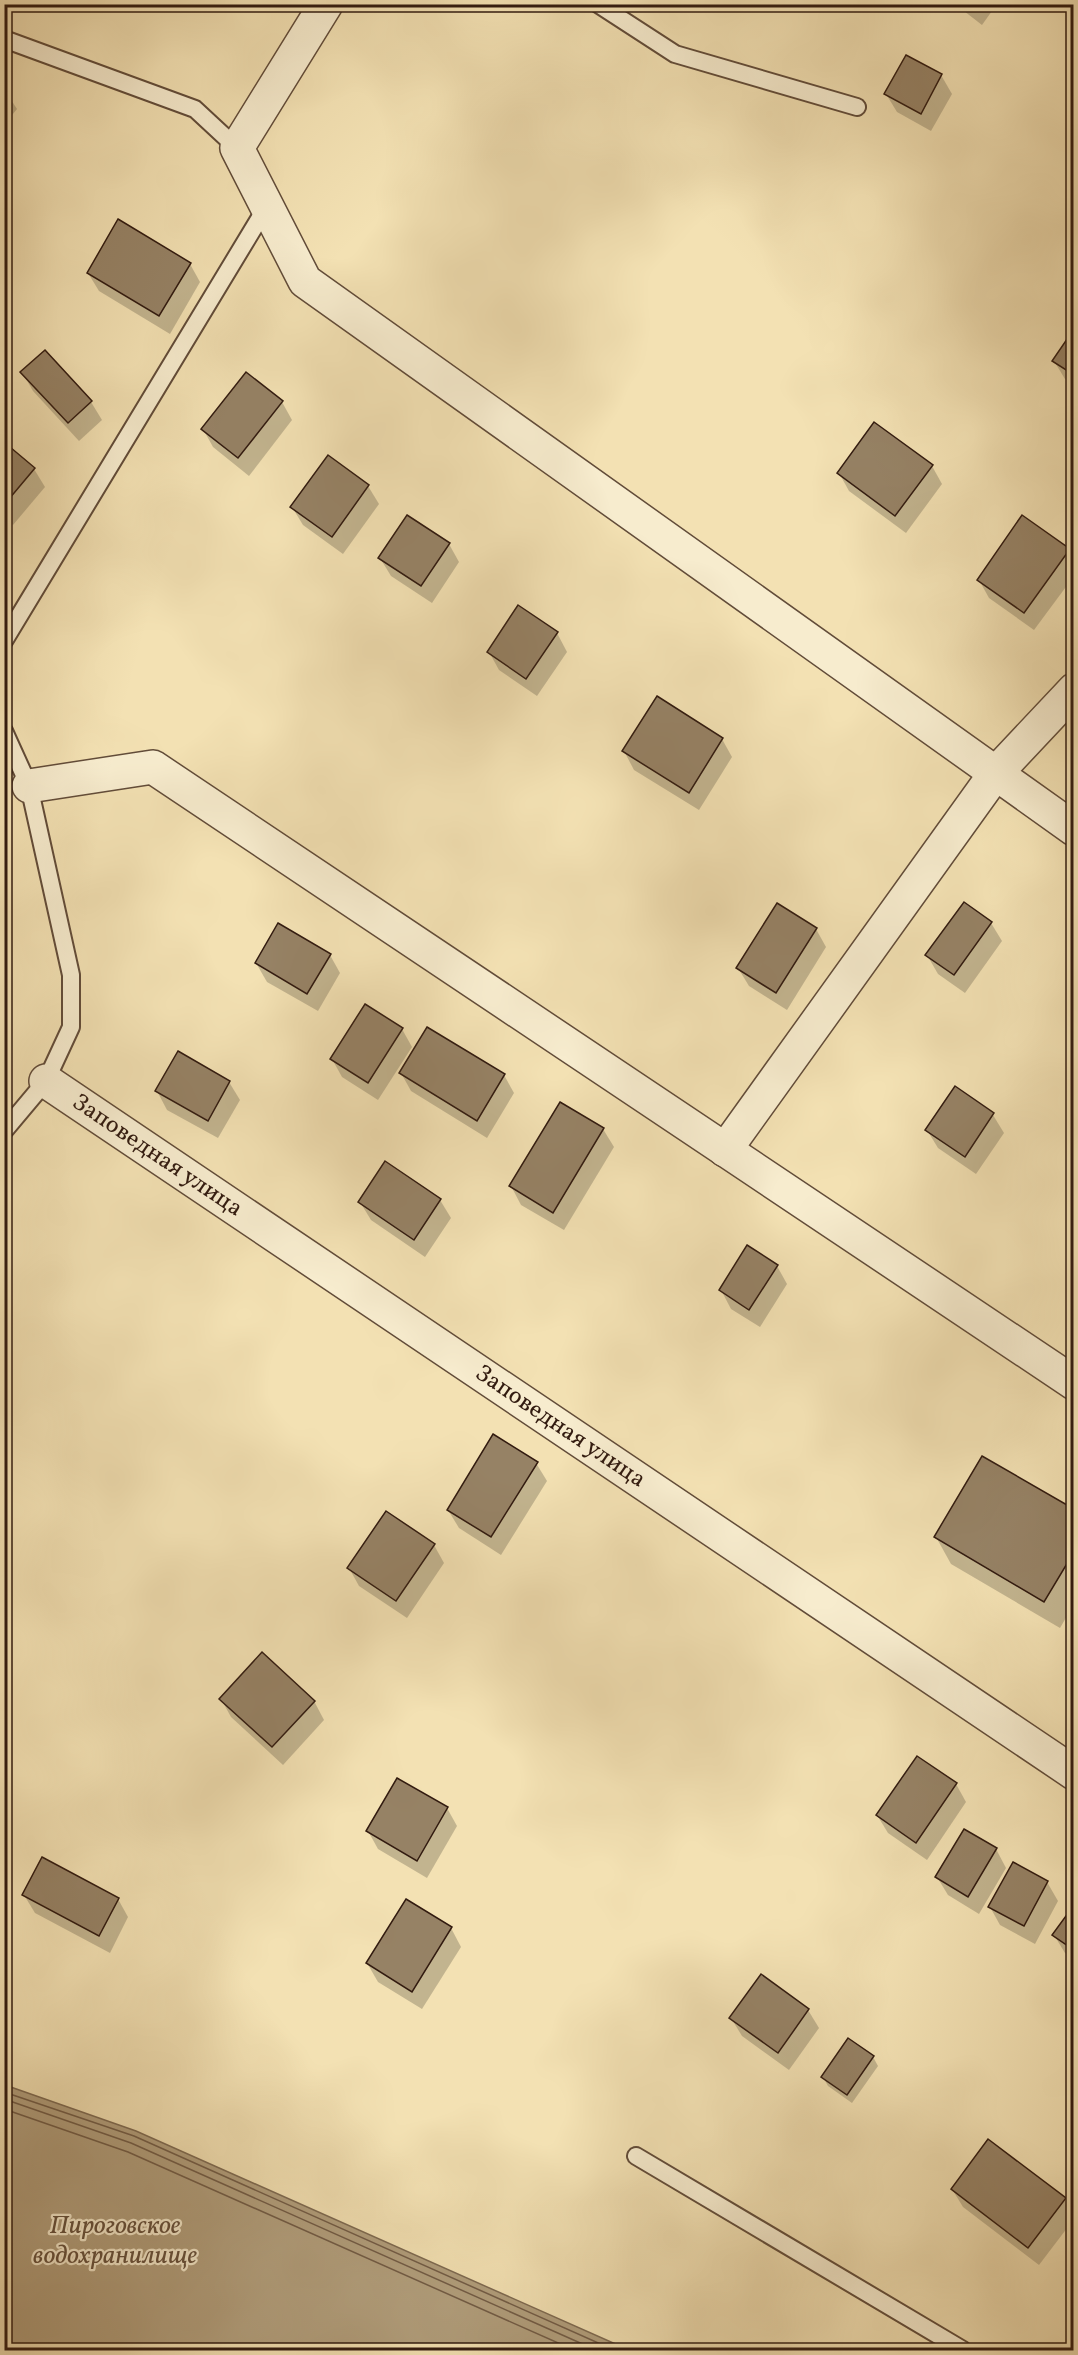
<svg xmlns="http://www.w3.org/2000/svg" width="1078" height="2355" font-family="Vollkorn,serif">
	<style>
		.water { fill: #b19e7c; stroke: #7e6a51; stroke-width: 1.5 }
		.shadow { fill: #0003 }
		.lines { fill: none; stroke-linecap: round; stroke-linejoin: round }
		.shore { stroke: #725c46; stroke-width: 1.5 }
		.building { fill: #968265; stroke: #321b10; stroke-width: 1.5 }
		.lane-casing { stroke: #624c39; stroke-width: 20 }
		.street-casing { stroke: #624c39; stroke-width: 36 }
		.lane { stroke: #f7ecce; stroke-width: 16 }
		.street { stroke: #f7ecce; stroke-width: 33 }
		.labels { text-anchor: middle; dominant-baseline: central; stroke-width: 4.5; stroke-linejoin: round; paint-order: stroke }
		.street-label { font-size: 24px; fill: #321b10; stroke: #f7ecce }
		.water-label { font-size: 26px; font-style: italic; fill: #654f3b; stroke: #f7ecce }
	</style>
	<rect width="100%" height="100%" fill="#f3e1b3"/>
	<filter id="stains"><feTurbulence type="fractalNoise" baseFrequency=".00333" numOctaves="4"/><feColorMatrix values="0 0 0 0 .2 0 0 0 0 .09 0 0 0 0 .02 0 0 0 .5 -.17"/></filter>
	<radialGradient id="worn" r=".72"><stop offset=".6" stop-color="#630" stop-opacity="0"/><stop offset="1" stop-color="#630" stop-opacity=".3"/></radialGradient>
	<polygon class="water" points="5,2085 136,2131 629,2350 5,2350"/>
	<g class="shadow">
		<polygon points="955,4 997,4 982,25"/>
		<polygon points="907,57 941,75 952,94 931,131 897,112 886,94"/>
		<polygon points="4,89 17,109 4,125"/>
		<polygon points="190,264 200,282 170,334 99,291 88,273"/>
		<polygon points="1074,332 1074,385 1065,379 1054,361"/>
		<polygon points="22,372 91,402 102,420 79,441 33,391"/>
		<polygon points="282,402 292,420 249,476 213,447 203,429"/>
		<polygon points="4,444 34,469 45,487 13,525 4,518"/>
		<polygon points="328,457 368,486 379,504 343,554 303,525 292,507"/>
		<polygon points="932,466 942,484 906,533 849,491 839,473"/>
		<polygon points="449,544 459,562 432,603 391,576 380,558"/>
		<polygon points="1068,550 1074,559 1074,576 1034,630 989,598 979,580"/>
		<polygon points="557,633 567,652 537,696 499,670 489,652"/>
		<polygon points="722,739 732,757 699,810 634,770 624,751"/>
		<polygon points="991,923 1002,941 965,993 938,974 927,955"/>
		<polygon points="816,929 826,947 787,1010 749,986 738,968"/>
		<polygon points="330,955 340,973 318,1011 267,982 256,963"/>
		<polygon points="402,1029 412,1047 378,1100 342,1077 332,1059"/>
		<polygon points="401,1073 504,1075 514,1093 487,1138 411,1091"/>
		<polygon points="229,1082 240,1100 218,1138 167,1110 157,1091"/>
		<polygon points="955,1089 993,1115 1004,1133 976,1174 938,1148 927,1130"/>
		<polygon points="603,1129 614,1147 564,1230 521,1205 511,1186"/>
		<polygon points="440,1200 451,1218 425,1257 371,1220 360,1202"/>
		<polygon points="777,1266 787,1284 760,1327 731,1309 721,1290"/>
		<polygon points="536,1463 547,1481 501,1555 459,1528 448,1510"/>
		<polygon points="1074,1511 1074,1604 1060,1628 951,1564 936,1537"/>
		<polygon points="434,1545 444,1563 407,1618 359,1586 349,1568"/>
		<polygon points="221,1699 314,1701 324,1720 283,1765 231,1717"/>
		<polygon points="956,1784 966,1802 927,1860 888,1833 877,1815"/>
		<polygon points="447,1808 457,1826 427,1878 378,1849 368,1831"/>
		<polygon points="996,1849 1006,1868 979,1914 948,1895 937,1877"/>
		<polygon points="1013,1864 1047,1882 1058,1901 1035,1944 1000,1925 990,1907"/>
		<polygon points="24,1895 118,1899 128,1917 110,1953 35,1913"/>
		<polygon points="1074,1908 1074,1959 1065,1953 1054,1935"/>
		<polygon points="451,1928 461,1947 422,2009 378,1982 367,1963"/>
		<polygon points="761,1976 808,2010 819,2028 789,2070 742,2036 731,2018"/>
		<polygon points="873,2057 878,2066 852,2103 828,2086 823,2077"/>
		<polygon points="952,2189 1064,2199 1074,2215 1074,2219 1039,2265 963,2207"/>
	</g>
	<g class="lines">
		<g class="shore">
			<polyline points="4,2092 134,2136 614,2350"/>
			<polyline points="4,2099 131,2143 596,2350"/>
			<polyline points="4,2109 128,2152 574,2350"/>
		</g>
	</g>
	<g class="building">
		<polygon points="906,55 942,74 921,114 884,94"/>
		<polygon points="118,219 191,263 159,316 87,273"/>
		<polygon points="1074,329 1074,375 1052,361"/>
		<polygon points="45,350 92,401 68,423 20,372"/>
		<polygon points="246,372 283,401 238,458 201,429"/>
		<polygon points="874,422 933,465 895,516 837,473"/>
		<polygon points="4,442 35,468 4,505"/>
		<polygon points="328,455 369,485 332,537 290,507"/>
		<polygon points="407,515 450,543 421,586 378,558"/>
		<polygon points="1022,515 1070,549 1024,613 977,580"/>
		<polygon points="518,605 558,632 526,679 487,652"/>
		<polygon points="657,696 723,738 689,793 622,751"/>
		<polygon points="964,902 992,922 954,975 925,955"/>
		<polygon points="777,903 817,928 776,993 736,968"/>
		<polygon points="278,923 331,954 307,994 255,963"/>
		<polygon points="365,1004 403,1028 368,1083 330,1059"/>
		<polygon points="427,1027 505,1074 477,1121 399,1073"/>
		<polygon points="178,1051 230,1081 208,1121 155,1091"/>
		<polygon points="955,1086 994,1113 965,1157 925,1130"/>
		<polygon points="560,1102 604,1128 553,1213 509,1186"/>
		<polygon points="385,1161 441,1199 414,1240 358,1202"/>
		<polygon points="747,1245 778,1265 749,1310 719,1290"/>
		<polygon points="493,1434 538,1462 491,1537 447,1510"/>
		<polygon points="982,1456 1074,1509 1074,1552 1044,1602 934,1537"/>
		<polygon points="386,1511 435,1544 396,1601 347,1568"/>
		<polygon points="262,1652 315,1701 272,1747 219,1699"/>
		<polygon points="917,1756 957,1783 916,1843 876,1815"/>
		<polygon points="397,1778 448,1807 417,1861 366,1831"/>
		<polygon points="964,1829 997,1848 968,1897 935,1877"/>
		<polygon points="42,1857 119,1898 99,1936 22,1895"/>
		<polygon points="1013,1862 1048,1881 1024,1926 988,1907"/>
		<polygon points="406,1899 452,1927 412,1992 366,1963"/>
		<polygon points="1074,1905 1074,1950 1052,1935"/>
		<polygon points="761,1974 809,2009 778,2053 729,2018"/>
		<polygon points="848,2038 874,2056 847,2095 821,2077"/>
		<polygon points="988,2139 1066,2198 1028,2248 951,2189"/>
	</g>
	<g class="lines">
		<g class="lane-casing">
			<g id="lane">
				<polyline points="598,4 675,54 857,107"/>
				<polyline points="4,39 195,109 237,148"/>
				<polyline points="4,641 267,206"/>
				<polyline points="4,731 29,786 71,975 71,1027 46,1081 4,1131"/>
				<polyline points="636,2156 963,2350"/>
			</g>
		</g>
		<g class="street-casing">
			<g id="street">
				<polyline points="326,4 237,148 305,281 1074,829"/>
				<polyline points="29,786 153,767 1074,1383"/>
				<polyline points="46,1081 1074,1773"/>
				<polyline points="725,1150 995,774 1074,690"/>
			</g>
		</g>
		<use href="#lane" class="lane"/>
		<use href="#street" class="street"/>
	</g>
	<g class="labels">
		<g class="street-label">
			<text transform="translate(157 1156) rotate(34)">Заповедная улица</text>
			<text transform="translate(560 1427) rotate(34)">Заповедная улица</text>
		</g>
		<g class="water-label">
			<text x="115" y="2226">Пироговское<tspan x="115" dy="30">водохранилище</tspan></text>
		</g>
	</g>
	<rect width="1078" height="2355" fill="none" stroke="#f3e1b3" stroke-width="24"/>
	<rect x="6" y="6" width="1066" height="2343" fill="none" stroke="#321b10" stroke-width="3"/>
	<rect x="12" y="12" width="1054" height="2331" fill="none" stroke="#321b10" stroke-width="1.5"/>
	<rect width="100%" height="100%" filter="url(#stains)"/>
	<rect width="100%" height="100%" fill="url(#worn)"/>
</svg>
